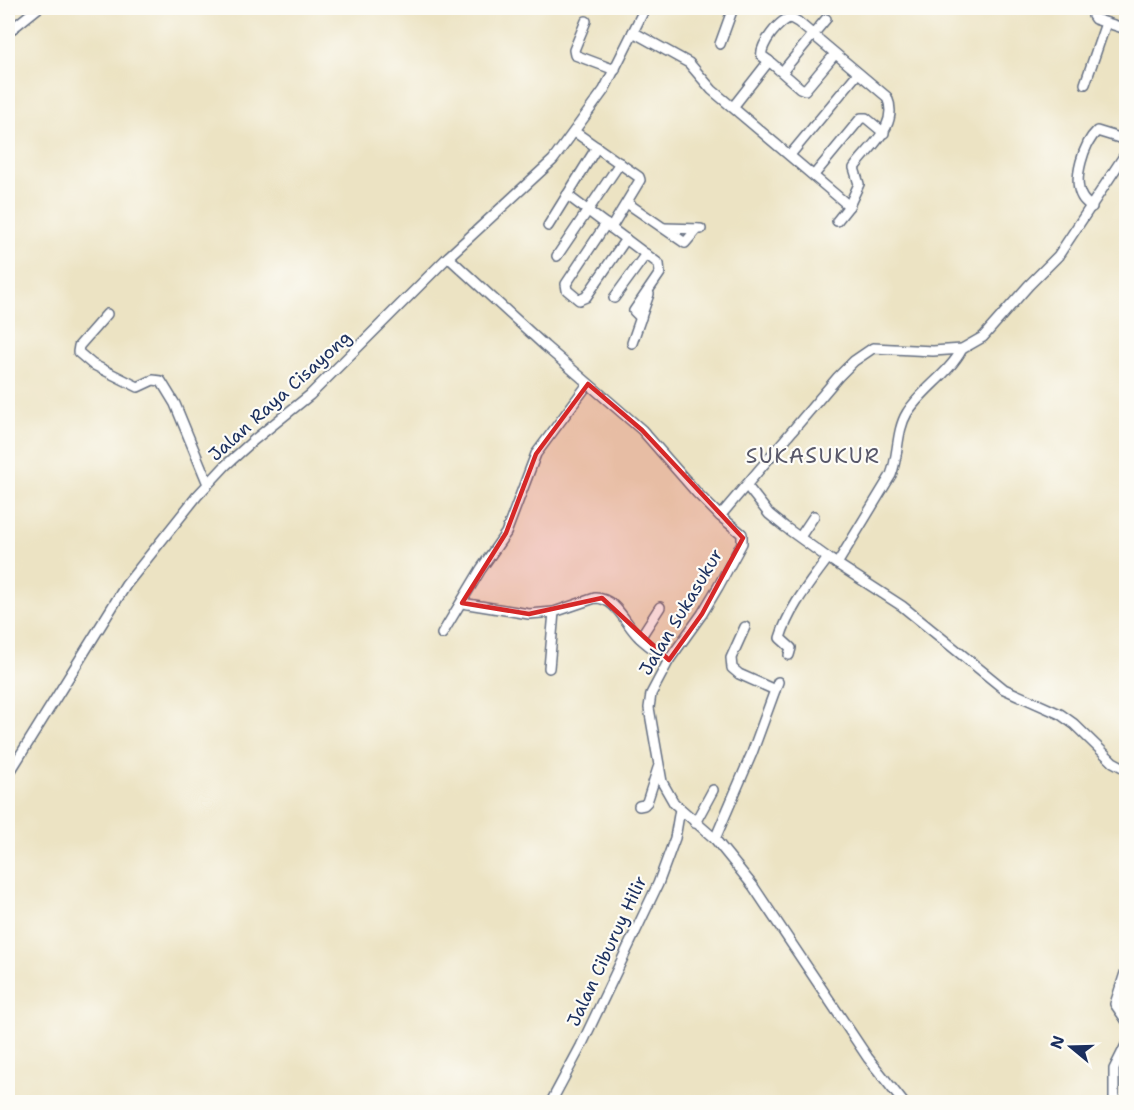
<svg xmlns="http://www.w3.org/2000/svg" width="1134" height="1110" font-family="'Shantell Sans',sans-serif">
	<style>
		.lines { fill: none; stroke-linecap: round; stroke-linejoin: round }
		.minor-casing { stroke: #646e81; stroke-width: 12 }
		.minor { stroke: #fff; stroke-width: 9 }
		.marked { fill: #d62828; fill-opacity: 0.2; stroke: #d62828; stroke-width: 4.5; stroke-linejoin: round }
		.labels { text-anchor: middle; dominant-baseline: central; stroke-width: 4.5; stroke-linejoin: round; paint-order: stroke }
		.street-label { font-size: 18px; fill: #1b2f5e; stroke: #fdfcf7 }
		.quarter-label { font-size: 21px; letter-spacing: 1.5px; fill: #58586a; stroke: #fdfcf7 }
	</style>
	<rect width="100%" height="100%" fill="#fdfcf7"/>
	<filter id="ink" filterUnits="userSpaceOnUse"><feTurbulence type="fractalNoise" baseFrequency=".0167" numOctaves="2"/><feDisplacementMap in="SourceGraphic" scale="12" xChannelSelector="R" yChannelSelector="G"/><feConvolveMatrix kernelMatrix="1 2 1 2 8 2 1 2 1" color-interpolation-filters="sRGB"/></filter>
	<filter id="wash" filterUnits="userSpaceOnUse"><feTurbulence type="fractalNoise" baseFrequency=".008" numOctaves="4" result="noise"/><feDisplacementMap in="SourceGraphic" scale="24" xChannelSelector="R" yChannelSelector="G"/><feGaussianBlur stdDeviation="1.35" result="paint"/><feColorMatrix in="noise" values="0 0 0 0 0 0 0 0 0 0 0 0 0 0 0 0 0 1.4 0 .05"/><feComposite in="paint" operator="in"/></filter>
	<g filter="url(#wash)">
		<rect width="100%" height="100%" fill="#ece3c3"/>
	</g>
	<g filter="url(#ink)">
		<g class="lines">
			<g class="minor-casing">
				<g id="minor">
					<polyline points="1096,8 1093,16 1095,19 1126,29"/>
					<polyline points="586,21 574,50 575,55 615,70"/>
					<polyline points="8,32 38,8"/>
					<path d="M633,32L689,63L712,90L849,206L859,184L854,168C868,147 900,127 887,97L798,22L791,18C780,19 759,46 762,56L769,61"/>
					<polyline points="720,44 733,8"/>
					<polyline points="782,72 826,19"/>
					<polyline points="1085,84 1106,23"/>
					<polyline points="733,107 769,61 800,88 805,90 835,54"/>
					<polyline points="575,132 639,177 640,180 611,228"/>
					<polyline points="790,155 858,73"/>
					<polyline points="814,175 861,118 866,118 884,133"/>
					<polyline points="567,195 659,264 660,273 634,311 641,318"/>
					<polyline points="627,203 685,243 697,229"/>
					<path d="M1092,207C1088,204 1084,201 1082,197C1072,180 1084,143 1097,131L1126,140"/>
					<polyline points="837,221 849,206"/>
					<polyline points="606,224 566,284 567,290 579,300 586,297 626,239"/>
					<polyline points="548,226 597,147"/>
					<polyline points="664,228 701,229"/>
					<polyline points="557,256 620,163"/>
					<polyline points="448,257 545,346 642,430 697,493 720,516 742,534 742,543 718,587 702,614 669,660 651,694 649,708 662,782 674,803 715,839 753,886 868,1058 903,1102"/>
					<polyline points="614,298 646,254"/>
					<polyline points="107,314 79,346 78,352 92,364 138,387 153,380 161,381 175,404 208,484"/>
					<polyline points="632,343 649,294"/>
					<polyline points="747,486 769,514 785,527 828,558 902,606 1004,689 1060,714 1074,724 1113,762 1126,769"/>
					<polyline points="720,516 838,377 854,361 873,348 933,351 962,349 983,337 1029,285 1058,256 1126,153"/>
					<polyline points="800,537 814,516"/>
					<path d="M837,564L891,475C899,455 896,431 907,413C922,389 949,374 962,349"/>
					<path d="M462,603L529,614L554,612L595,598C617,598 625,624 639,637C648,646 659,653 669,660"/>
					<polyline points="745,627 731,658 732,668 739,674 775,690"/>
					<polyline points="442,634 481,569 506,533 536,454 588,384"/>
					<polyline points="640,638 660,607"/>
					<path d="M789,655L791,648L780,638C789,608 810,583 828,558"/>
					<polyline points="549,668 554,612"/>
					<polyline points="8,775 126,585 197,496 226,465 254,440 310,395 448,257 553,160 604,90 645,8"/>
					<polyline points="639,806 644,805 647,802 658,768"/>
					<polyline points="695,823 713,790"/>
					<polyline points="715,839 752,753 778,682"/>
					<polyline points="1126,970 1115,1004 1126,1020"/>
					<polyline points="551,1102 581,1046 658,884 675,838 680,809"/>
					<polyline points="1114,1102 1114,1069 1126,1045"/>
				</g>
			</g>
			<use href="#minor" class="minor"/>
		</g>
	</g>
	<path class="marked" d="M588,384L642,430L743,538L702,614L669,660L602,598L529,614L462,603L506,533L536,454Z"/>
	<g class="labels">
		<g class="street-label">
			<text transform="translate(280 396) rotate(-42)">Jalan Raya Cisayong</text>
			<text transform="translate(681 612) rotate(-59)">Jalan Sukasukur</text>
			<text transform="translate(607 951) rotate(-65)">Jalan Ciburuy Hilir</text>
		</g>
		<g class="quarter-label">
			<text x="813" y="456">SUKASUKUR</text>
		</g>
	</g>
	<rect width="1134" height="1110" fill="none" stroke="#fdfcf7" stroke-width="30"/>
	<g transform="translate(1071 1047) rotate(289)" stroke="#fdfcf7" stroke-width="4.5" paint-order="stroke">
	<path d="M0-4.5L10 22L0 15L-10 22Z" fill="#1b2f5e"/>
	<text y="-9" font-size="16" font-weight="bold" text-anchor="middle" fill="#1b2f5e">N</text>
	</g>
</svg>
